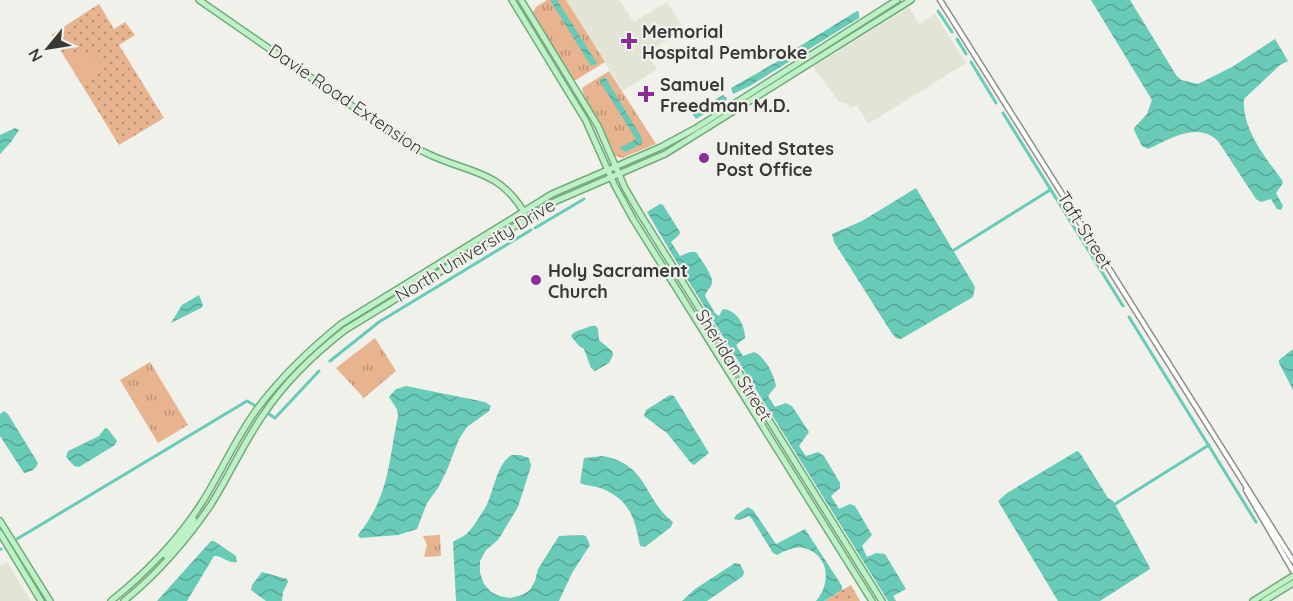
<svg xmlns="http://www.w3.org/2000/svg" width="1293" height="601" font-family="Quicksand,sans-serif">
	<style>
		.built { fill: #e2e5d6 }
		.grass { fill: url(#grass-tufts) }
		.park { fill: url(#park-dots) }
		.garden { fill: #e8b38f }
		.water { fill: url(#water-waves) }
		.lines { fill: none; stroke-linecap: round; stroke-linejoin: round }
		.canal { stroke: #68cbb8; stroke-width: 3 }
		.minor-casing { stroke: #8e8f89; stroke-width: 7 }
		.major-casing { stroke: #72aa7b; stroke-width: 8 }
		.minor { stroke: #fff; stroke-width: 4 }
		.major { stroke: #bef1c6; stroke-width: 5 }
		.poi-dot { fill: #8b2d98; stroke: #eff1ea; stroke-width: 2 }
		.labels { text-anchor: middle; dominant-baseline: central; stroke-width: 4.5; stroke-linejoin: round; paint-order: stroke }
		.poi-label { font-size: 18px; font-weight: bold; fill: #383836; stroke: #eff1ea; text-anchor: start }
		.street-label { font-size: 18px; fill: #383836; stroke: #eff1ea }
	</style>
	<defs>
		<pattern id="grass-tufts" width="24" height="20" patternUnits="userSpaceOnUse" patternTransform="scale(1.5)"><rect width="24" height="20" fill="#e8b38f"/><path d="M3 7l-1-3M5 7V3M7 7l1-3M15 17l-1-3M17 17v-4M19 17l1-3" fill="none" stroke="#bd9376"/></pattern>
		<pattern id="park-dots" width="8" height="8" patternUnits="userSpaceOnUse" patternTransform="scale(1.5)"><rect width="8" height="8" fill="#e8b38f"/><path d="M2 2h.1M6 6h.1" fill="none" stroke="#bd9376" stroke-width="1.8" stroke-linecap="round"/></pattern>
		<pattern id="water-waves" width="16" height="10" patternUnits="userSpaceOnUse" patternTransform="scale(1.5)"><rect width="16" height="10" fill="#68cbb8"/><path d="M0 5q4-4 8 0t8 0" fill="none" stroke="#57a696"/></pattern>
	</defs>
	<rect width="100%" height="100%" fill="#eff1ea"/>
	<g class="built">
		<polygon points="566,0 619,0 634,22 667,2 684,29 647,53 657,69 623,91"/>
		<polygon points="909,7 919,24 935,14 966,63 868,124 857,105 850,109 848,104 839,102 813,67"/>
		<polygon points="7,562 31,601 0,601 0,566"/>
	</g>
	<g class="grass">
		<polygon points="547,0 566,0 605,62 576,80 572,80 533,12 536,7"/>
		<polygon points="609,71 656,144 622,158 615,156 583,93 582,88"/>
		<polygon points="375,338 396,371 364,398 336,368"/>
		<polygon points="150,362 188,425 158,443 120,380"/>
		<polygon points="440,535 441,556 424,557 427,545 423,536"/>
	</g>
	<g class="park">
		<polygon points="99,4 114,29 125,22 135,35 119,45 164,118 119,145 51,35"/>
		<polygon points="851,585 860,601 824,601"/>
	</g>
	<polygon class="garden" points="74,54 92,55 105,68 83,82 81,82 66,57"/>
	<g class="water">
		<polygon points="550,0 557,0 597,63 591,66"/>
		<path d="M1091,0H1130L1176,75L1181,80L1198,84L1232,67L1275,39L1288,61L1280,65L1244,99C1242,129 1265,157 1282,180L1283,183L1276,193L1283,206L1281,210L1277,209L1271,199L1261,202L1256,199L1218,141C1197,121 1170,139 1148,149L1142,146L1134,130V128L1147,114L1152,100Z"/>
		<polygon points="857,11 859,12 859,18 750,86 733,94 731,88 780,60 792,51"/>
		<polygon points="605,77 642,138 641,144 626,152 619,148 636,139 599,80"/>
		<polygon points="723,95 727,98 726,101 696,119 693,115 694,113"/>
		<polygon points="15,128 19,130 11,142 0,154 0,135"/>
		<polygon points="916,188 975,287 973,297 901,339 896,338 891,332 834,242 832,234 862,221"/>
		<path d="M660,204L663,205L680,232L679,235L671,242L680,256L690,252H696C700,258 714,277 712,283C711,288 706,291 705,296L715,313L719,316L723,309C737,310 745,325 745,338L736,345L743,356L754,352C765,357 774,374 776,386L768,396L775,407L786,403L792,406L809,432L799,446L806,456L818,452L824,456L840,483V488L831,496L839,509L850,504L855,506L872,535L862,546L867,557L876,553L885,554L906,589L893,596L896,601H888L676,261L647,212Z"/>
		<polygon points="199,295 203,305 201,308 171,323 182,305"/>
		<path d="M591,326H596L598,329L599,340L612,351L613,355L609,363L595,371L591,368L584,349L579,346L571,336C574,330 585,329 591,326Z"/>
		<polygon points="1293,349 1293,390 1279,363 1279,360"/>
		<path d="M406,386L485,402L491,406L489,411L467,427L459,439L447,470L438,488L427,503L417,529L398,535L360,538L358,535C390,495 388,463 398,416L397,409L389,397L396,389Z"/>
		<polygon points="670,395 674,396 709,453 694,465 691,463 667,433 644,416 646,410"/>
		<path d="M4,411L8,414L38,463C36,469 31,472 24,473L0,436V414Z"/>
		<polygon points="105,428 108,429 117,441 115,445 79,467 74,466 66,457 68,451 99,436"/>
		<polygon points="1077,451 1080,453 1108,498 1113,501 1149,566 1150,569 1100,601 1058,601 998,501 1007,493"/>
		<path d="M512,455H520L529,458L531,466L518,507L498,540L486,550L480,561V573L484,584L491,592L499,596L510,598L522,595L530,590L535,581L538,569L559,536L582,535L586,536L590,545L572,573L559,601H456L453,542C457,539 461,538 465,535C473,529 479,517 485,508C494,493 496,463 512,455Z"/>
		<path d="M603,456C649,465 643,499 673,522L671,527L645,547L640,546C635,520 631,501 603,489C596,486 587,486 580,483L584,458Z"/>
		<path d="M748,507L753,510L776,544L805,529L842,586V590L824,601H816C831,584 830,555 804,548C794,546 785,551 777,555L773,553L752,519L749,516L739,520L734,519L736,515Z"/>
		<path d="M211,541H214L236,556L237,562C228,564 222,555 214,556L187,601H157Z"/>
		<polygon points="735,563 740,564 744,572 743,576 707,601 682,601 695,589"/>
		<polygon points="262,572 287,579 288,582 283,592 282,601 266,601 251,590 252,585"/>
	</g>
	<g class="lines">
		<g class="canal">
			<polyline points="938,11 952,32"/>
			<polyline points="957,39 966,54"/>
			<polyline points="971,62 996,103"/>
			<polyline points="1003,113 1123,306"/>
			<polyline points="535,228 584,199"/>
			<polyline points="954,250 1050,190"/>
			<polyline points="1129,317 1256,522"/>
			<polyline points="330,361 379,322 531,230"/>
			<polyline points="269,414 275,418 319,371"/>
			<polyline points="1115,504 1209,445"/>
			<polyline points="17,539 247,401 254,405"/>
			<polyline points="0,549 1,549"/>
		</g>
		<g class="minor-casing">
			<g id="minor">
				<polyline points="940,0 1293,561"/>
				<polyline points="1246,490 1293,571"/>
			</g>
		</g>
		<g class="major-casing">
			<g id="major">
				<path d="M199,0L401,140C412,146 423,152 435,157C472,173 500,172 524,212"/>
				<polyline points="512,0 586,121 615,186 633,219 872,601"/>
				<polyline points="521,0 598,126 625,188 639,212 882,601"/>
				<polyline points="0,521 50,601"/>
				<polyline points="0,533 41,601"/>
				<polyline points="166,556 192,524 194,520 192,518"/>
				<path d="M111,601C146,573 177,541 201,504C221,473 235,439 257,409C281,377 310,349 341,324L552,194L661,147L696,128L897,0"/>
				<path d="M124,601C157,574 186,541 210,506C229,476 243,444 263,415C285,382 314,354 345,330L556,201L665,154L911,0"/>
				<polyline points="1253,601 1293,576"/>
				<polyline points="1264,601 1293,583"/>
			</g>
		</g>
		<use href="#minor" class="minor"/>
		<use href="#major" class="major"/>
	</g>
	<g class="poi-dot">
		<path d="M626 32h6v6h6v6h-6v6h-6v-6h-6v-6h6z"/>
		<path d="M643 85h6v6h6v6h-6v6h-6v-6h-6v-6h6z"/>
		<circle cx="704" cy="158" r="6"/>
		<circle cx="536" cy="280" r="6"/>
	</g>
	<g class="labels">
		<g class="poi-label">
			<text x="642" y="31">Memorial<tspan x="642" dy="21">Hospital Pembroke</tspan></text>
			<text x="660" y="84">Samuel<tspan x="660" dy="21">Freedman M.D.</tspan></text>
			<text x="716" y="148">United States<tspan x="716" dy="21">Post Office</tspan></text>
			<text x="548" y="270">Holy Sacrament<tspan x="548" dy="21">Church</tspan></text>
		</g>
		<g class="street-label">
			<text transform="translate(346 99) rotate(34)">Davie Road Extension</text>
			<text transform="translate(1085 230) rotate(58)">Taft Street</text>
			<text transform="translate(475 250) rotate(-31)">North University Drive</text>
			<text transform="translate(734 365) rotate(58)">Sheridan Street</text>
		</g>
	</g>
	<g transform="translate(48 48) rotate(240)" stroke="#eff1ea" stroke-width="4.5" paint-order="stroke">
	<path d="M0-4.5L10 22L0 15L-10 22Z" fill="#383836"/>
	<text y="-9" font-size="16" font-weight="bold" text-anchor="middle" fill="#383836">N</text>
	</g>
</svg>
